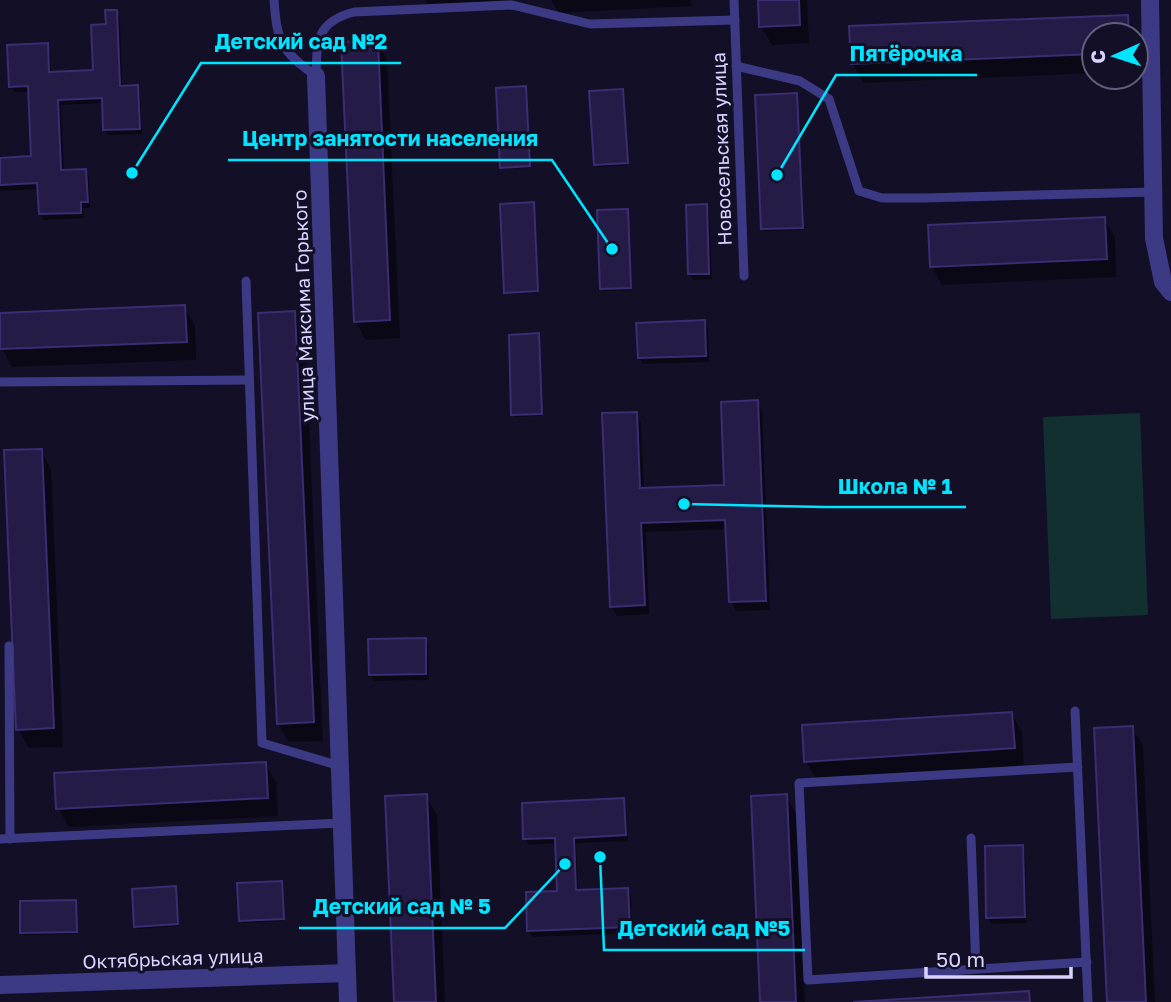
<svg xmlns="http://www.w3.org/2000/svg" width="1171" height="1002" font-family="'Golos Text',sans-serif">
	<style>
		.green { fill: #12302f }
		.shadow { fill: #0007 }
		.building { fill: #241b47; stroke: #3b2d73; stroke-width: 2 }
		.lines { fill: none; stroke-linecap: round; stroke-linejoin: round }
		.service { stroke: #3d3a85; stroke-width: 9 }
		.minor { stroke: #3d3a85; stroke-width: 18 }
		.labels { text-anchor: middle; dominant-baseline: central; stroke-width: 6; stroke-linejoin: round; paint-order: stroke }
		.street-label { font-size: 19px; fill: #d9d4ff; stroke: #130f26 }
		.leader { fill: none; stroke: #00e5ff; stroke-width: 2.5 }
		.callout-dot { fill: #00e5ff; stroke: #130f26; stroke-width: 2.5 }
		.callout-label { font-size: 21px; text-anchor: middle; font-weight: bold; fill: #00e5ff; stroke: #130f26; stroke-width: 6; stroke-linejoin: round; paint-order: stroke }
	</style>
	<rect width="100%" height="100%" fill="#130f26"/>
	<polygon class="green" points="1140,413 1148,615 1051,619 1043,417"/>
	<g class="shadow">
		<polygon points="425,0 505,0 428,4"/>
		<polygon points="551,0 691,0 692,6 559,13"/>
		<polygon points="760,0 807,0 809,43 772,45 761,26"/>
		<polygon points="116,12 120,18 122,88 137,87 140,93 142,134 108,135 105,129 104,103 61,105 64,172 85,171 89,177 90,208 83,208 84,218 44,220 40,214 39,189 0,191 0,159 33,158 30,92 14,92 11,86 47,45 50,51 51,74 94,72 108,26"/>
		<polygon points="1127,17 1138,35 1139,71 1136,71 1136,35 1094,35 1094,73 863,83 853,64"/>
		<polygon points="377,42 387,61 400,338 366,340 355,321"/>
		<polygon points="526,91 530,168 503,169 502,167"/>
		<polygon points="622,91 628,165 597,167 591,93"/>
		<polygon points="796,95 803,230 764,231 757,96"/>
		<polygon points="534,204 538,293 507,294 506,292"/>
		<polygon points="706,206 709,212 712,279 693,280 690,274"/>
		<polygon points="627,210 632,290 603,291 602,288"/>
		<polygon points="1104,219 1115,237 1116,277 942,285 932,267"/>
		<polygon points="184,307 195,326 196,360 12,367 2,348"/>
		<polygon points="294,313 305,332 323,741 289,742 278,724"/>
		<polygon points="704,322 708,328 709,362 643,364 639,358"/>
		<polygon points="538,335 542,416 515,417 513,414"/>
		<polygon points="757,402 762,411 770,610 736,611 731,601 728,529 646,532 649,614 617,616 611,606 636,414 641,423 644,490 726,486"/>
		<polygon points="41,451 51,469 63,747 29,748 18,729"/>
		<polygon points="425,640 428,646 429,680 374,681 370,675"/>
		<polygon points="1011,713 1022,732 1024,767 817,780 806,761"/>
		<polygon points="1132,728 1143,746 1155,1002 1109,1002"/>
		<polygon points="265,763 276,782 278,816 69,827 58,808"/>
		<polygon points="426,796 437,815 445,1002 395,1002"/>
		<polygon points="786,796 797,815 805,1002 762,1002"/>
		<polygon points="623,800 626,806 628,841 576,843 578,892 627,890 631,896 632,933 533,937 529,931 559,892 557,843 528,845 525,839"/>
		<polygon points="1022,847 1025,853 1027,923 991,924 988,918"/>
		<polygon points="281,883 284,921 242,923 240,921"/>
		<polygon points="176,890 179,926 137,929 134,891"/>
		<polygon points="75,901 77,934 24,935 22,933"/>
	</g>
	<g class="building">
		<polygon points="758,0 799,0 800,25 759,27"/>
		<polygon points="105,10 117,10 120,86 138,85 140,129 103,130 102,98 58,100 61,170 86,169 88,202 81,202 81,213 39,214 37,183 0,185 0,158 31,156 28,86 9,87 7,45 48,43 49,72 93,70 91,25 106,24"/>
		<polygon points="1128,15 1129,35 1094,35 1094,54 851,64 849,26"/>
		<polygon points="378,40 390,320 354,322 341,42"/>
		<polygon points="526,86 530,166 500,168 496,88"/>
		<polygon points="623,89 628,163 594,165 589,91"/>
		<polygon points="797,93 803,228 761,229 755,95"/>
		<polygon points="534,202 538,291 504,293 500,204"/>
		<polygon points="707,204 709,274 688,274 686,205"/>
		<polygon points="628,209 631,288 600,289 597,210"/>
		<polygon points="1105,217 1107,259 930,267 928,225"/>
		<polygon points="185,305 187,342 0,349 0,313"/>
		<polygon points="295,311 314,722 277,724 258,313"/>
		<polygon points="705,320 706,356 638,358 636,323"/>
		<polygon points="539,333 542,414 511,415 509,335"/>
		<polygon points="758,400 766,601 729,602 725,520 641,523 645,605 610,607 602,413 637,412 640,488 724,485 721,402"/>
		<polygon points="42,449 54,728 16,730 4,450"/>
		<polygon points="426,638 426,674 369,675 368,639"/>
		<polygon points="1012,712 1015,748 804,762 802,725"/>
		<polygon points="1133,726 1146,1002 1107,1002 1094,728"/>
		<polygon points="266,762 268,798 56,809 54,773"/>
		<polygon points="427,794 436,1002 394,1002 385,796"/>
		<polygon points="787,794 796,1002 760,1002 751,796"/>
		<polygon points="624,798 626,835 574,838 576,890 628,888 630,927 527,931 526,892 557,891 555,838 523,839 522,803"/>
		<polygon points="1023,845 1025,917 986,918 985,846"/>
		<polygon points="282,881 284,919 239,921 237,883"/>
		<polygon points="176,886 178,924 134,927 132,889"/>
		<polygon points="76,900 77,932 20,933 20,901"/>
		<polygon points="1029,991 1030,1002 853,1002"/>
	</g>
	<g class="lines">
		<g class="service">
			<path d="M274,0C277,42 281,51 316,76"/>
			<polyline points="734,0 744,276"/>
			<polyline points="736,66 800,81 829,99 859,191 882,198 924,198 1154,192"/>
			<path d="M316,76C317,41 316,22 354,12L512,5L590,24L735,20"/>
			<polyline points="246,281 262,743 340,766"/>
			<polyline points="0,382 248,380"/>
			<polyline points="9,646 10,839"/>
			<polyline points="1075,711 1088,1002"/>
			<polyline points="1078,767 799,783 808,980 1087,962"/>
			<polyline points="971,838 976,969"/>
			<polyline points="0,839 342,823"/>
		</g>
		<g class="minor">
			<polyline points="1150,0 1154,238 1163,282 1171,292"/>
			<polyline points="316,76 348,1002"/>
			<polyline points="0,985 347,973"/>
		</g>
	</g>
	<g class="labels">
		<g class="street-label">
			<text transform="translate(721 149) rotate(-92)">Новосельская улица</text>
			<text transform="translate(303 306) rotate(-92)">улица Максима Горького</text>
			<text transform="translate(173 958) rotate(-2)">Октябрьская улица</text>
		</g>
	</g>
	<path class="leader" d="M132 173L201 63H401M777 175L836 75H977M612 249L552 160H228M684 504L824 507H966M565 864L505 928H299M600 857L604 950H805"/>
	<g class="callout-dot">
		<circle cx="132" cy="173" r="7"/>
		<circle cx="777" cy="175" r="7"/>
		<circle cx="612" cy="249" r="7"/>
		<circle cx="684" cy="504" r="7"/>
		<circle cx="565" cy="864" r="7"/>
		<circle cx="600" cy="857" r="7"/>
	</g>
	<g class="callout-label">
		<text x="301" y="49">Детский сад №2</text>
		<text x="906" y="61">Пятёрочка</text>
		<text x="390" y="146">Центр занятости населения</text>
		<text x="895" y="494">Школа № 1</text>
		<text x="402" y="914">Детский сад № 5</text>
		<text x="704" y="936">Детский сад №5</text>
	</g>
	<g transform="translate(1115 56) rotate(267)"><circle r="33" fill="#130f26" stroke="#625e7d" stroke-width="2"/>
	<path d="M0-5L12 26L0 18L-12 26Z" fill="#00e5ff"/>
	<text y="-10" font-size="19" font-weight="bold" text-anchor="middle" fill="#d9d4ff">С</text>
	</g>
	<path d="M926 967v10h145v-10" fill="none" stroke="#d9d4ff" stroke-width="3.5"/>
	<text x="936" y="967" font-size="21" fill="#d9d4ff" stroke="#130f26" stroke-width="5" paint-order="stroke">50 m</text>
</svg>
